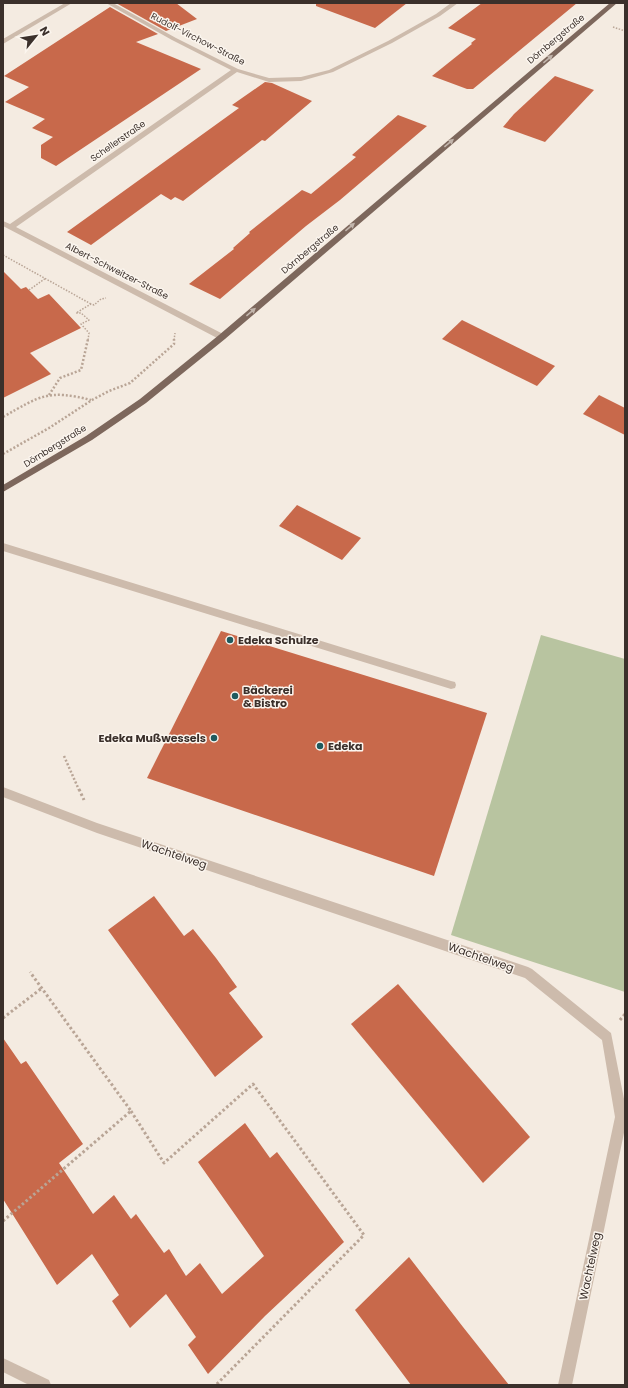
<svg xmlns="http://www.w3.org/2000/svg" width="628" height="1388" font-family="Poppins,sans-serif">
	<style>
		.green { fill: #b8c4a0 }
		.building { fill: #c8694b }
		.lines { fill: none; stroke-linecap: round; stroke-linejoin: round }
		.path-far2 { stroke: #b9a596; stroke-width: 1.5; stroke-dasharray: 1.5 1.5; stroke-linecap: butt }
		.path-far1 { stroke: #b9a596; stroke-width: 2.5; stroke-dasharray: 2 2; stroke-linecap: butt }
		.path { stroke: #b9a596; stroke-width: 3; stroke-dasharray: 2.5 2.5; stroke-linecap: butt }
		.minor { fill: #cdbbac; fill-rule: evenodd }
		.major { fill: #7d675c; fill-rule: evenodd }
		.oneway { fill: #c2b5ac }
		.poi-dot { fill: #1f5a5e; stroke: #fbf5ee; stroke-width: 1.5 }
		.labels { text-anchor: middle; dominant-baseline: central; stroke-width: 3; stroke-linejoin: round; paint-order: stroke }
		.far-street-label { font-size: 9px; fill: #3b302b; stroke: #fbf5ee }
		.poi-label { font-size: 11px; font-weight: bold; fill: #3b302b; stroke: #fbf5ee; text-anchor: start }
		.street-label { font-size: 11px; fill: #3b302b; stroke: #fbf5ee }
	</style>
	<rect width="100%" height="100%" fill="#f4ebe1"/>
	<polygon class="green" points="541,635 625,659 625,992 451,935"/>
	<g class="building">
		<polygon points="116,3 176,3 197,19 166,31"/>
		<polygon points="316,3 407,3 375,28 316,6"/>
		<polygon points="482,3 577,3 473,89 467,89 432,76 472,44 471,43 476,39 448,28"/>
		<polygon points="110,7 158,34 136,42 201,69 56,166 41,158 41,145 53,137 32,128 45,119 5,102 29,87 4,76"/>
		<polygon points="555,76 594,90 545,142 503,127 514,114"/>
		<polygon points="265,82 272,83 312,101 265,141 262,140 183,201 175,197 171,200 161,194 91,245 67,232 239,108 232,105"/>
		<polygon points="398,115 427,126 340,200 306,226 220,299 189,284 234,249 233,248 250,233 249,232 302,190 311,194 356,157 352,155"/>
		<polygon points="3,271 21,289 26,287 38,299 49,294 81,328 30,353 51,374 3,398"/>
		<polygon points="462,320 555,366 537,386 442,339"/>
		<polygon points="599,395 625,408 625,435 583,414"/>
		<polygon points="297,505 361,538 342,560 279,526"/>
		<polygon points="221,631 487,713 434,876 147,778"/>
		<polygon points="154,896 184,936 193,929 216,958 237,987 229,993 263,1037 215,1077 108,930"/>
		<polygon points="398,984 530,1137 483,1183 351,1024"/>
		<polygon points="3,1038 21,1064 26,1061 83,1144 59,1163 93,1214 114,1195 131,1219 136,1214 164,1253 169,1249 186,1276 200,1263 222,1294 264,1256 198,1162 245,1123 270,1158 277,1152 344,1242 265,1316 208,1374 188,1345 196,1337 166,1294 130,1328 112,1301 119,1295 92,1254 57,1285 3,1199"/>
		<polygon points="409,1257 463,1327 509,1385 411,1385 355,1310"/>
	</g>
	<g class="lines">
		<g class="path-far2">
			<polyline points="613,27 625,31"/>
			<polyline points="3,255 91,304"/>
			<polyline points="29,290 46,278"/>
			<polyline points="88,340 89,333 81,324 89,320 81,313 76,313 91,304 94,305 101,299 106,298"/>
			<polyline points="174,340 175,333"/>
		</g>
		<g class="path-far1">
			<polyline points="49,395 60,378 81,370 88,339"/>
			<path d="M3,417C40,396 48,389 91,400"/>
			<polyline points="3,454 49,428 92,400 109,391 130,383 174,344 174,339"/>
			<polyline points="64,756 79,790"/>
		</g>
		<g class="path">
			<polyline points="79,789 84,800"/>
			<polyline points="3,1018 42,988"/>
			<polyline points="620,1020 625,1014"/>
			<polyline points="131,1111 164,1163 253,1084 364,1235 216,1385"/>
			<polyline points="3,1221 131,1111 30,972"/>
		</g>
		<g class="minor">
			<polygon points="65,3 72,3 3,44 3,39"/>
			<polygon points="106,3 113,3 176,38 238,69 269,78 301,77 329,70 388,41 436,14 451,3 458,3 440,16 392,43 333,72 301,81 269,82 237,72 16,227 225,335 225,339 219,339 3,226 3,221 10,224 231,70 172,40"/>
			<polygon points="3,543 451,681 455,682 456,685 455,688 451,689 3,551"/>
			<polygon points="3,787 97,823 528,967 532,969 611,1033 625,1104 625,1128 572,1385 558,1385 615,1117 602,1040 525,978 97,833 3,797"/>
			<polygon points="3,1358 49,1380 51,1385 29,1385 3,1372"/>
		</g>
		<polygon class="major" points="610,3 617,3 225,339 146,403 92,440 3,492 3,485 86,436 140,399 219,335"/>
	</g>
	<defs><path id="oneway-solid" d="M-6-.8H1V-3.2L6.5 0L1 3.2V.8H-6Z"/></defs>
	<g class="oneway">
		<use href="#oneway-solid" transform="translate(548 59) rotate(-40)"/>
		<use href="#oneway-solid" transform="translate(449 143) rotate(-40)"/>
		<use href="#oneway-solid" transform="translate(350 227) rotate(-40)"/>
		<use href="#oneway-solid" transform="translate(251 312) rotate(-40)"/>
	</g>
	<g class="poi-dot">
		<circle cx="230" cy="640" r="4"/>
		<circle cx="235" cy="696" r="4"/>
		<circle cx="214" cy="738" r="4"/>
		<circle cx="320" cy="746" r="4"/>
	</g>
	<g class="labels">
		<g class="far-street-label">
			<text transform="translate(198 39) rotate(27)">Rudolf-Virchow-Straße</text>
			<text transform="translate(556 39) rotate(-40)">Dörnbergstraße</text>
			<text transform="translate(118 141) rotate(-35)">Schellerstraße</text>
			<text transform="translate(310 249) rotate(-40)">Dörnbergstraße</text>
			<text transform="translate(117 271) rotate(27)">Albert-Schweitzer-Straße</text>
			<text transform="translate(55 446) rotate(-32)">Dörnbergstraße</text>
		</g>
		<g class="poi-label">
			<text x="238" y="640">Edeka Schulze</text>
			<text x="243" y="690">Bäckerei<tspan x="243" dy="13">&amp; Bistro</tspan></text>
			<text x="206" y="738" text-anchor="end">Edeka Mußwessels</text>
			<text x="328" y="746">Edeka</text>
		</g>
		<g class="street-label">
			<text transform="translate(174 854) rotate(19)">Wachtelweg</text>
			<text transform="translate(481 957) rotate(19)">Wachtelweg</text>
			<text transform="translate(590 1266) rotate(-78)">Wachtelweg</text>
		</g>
	</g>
	<rect width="628" height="1388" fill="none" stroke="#3b302b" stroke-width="8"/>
	<g transform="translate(36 36) rotate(60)" stroke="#fbf5ee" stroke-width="3" paint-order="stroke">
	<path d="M0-3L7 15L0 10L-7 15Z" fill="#3b302b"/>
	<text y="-6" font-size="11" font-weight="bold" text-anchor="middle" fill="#3b302b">N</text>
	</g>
</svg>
